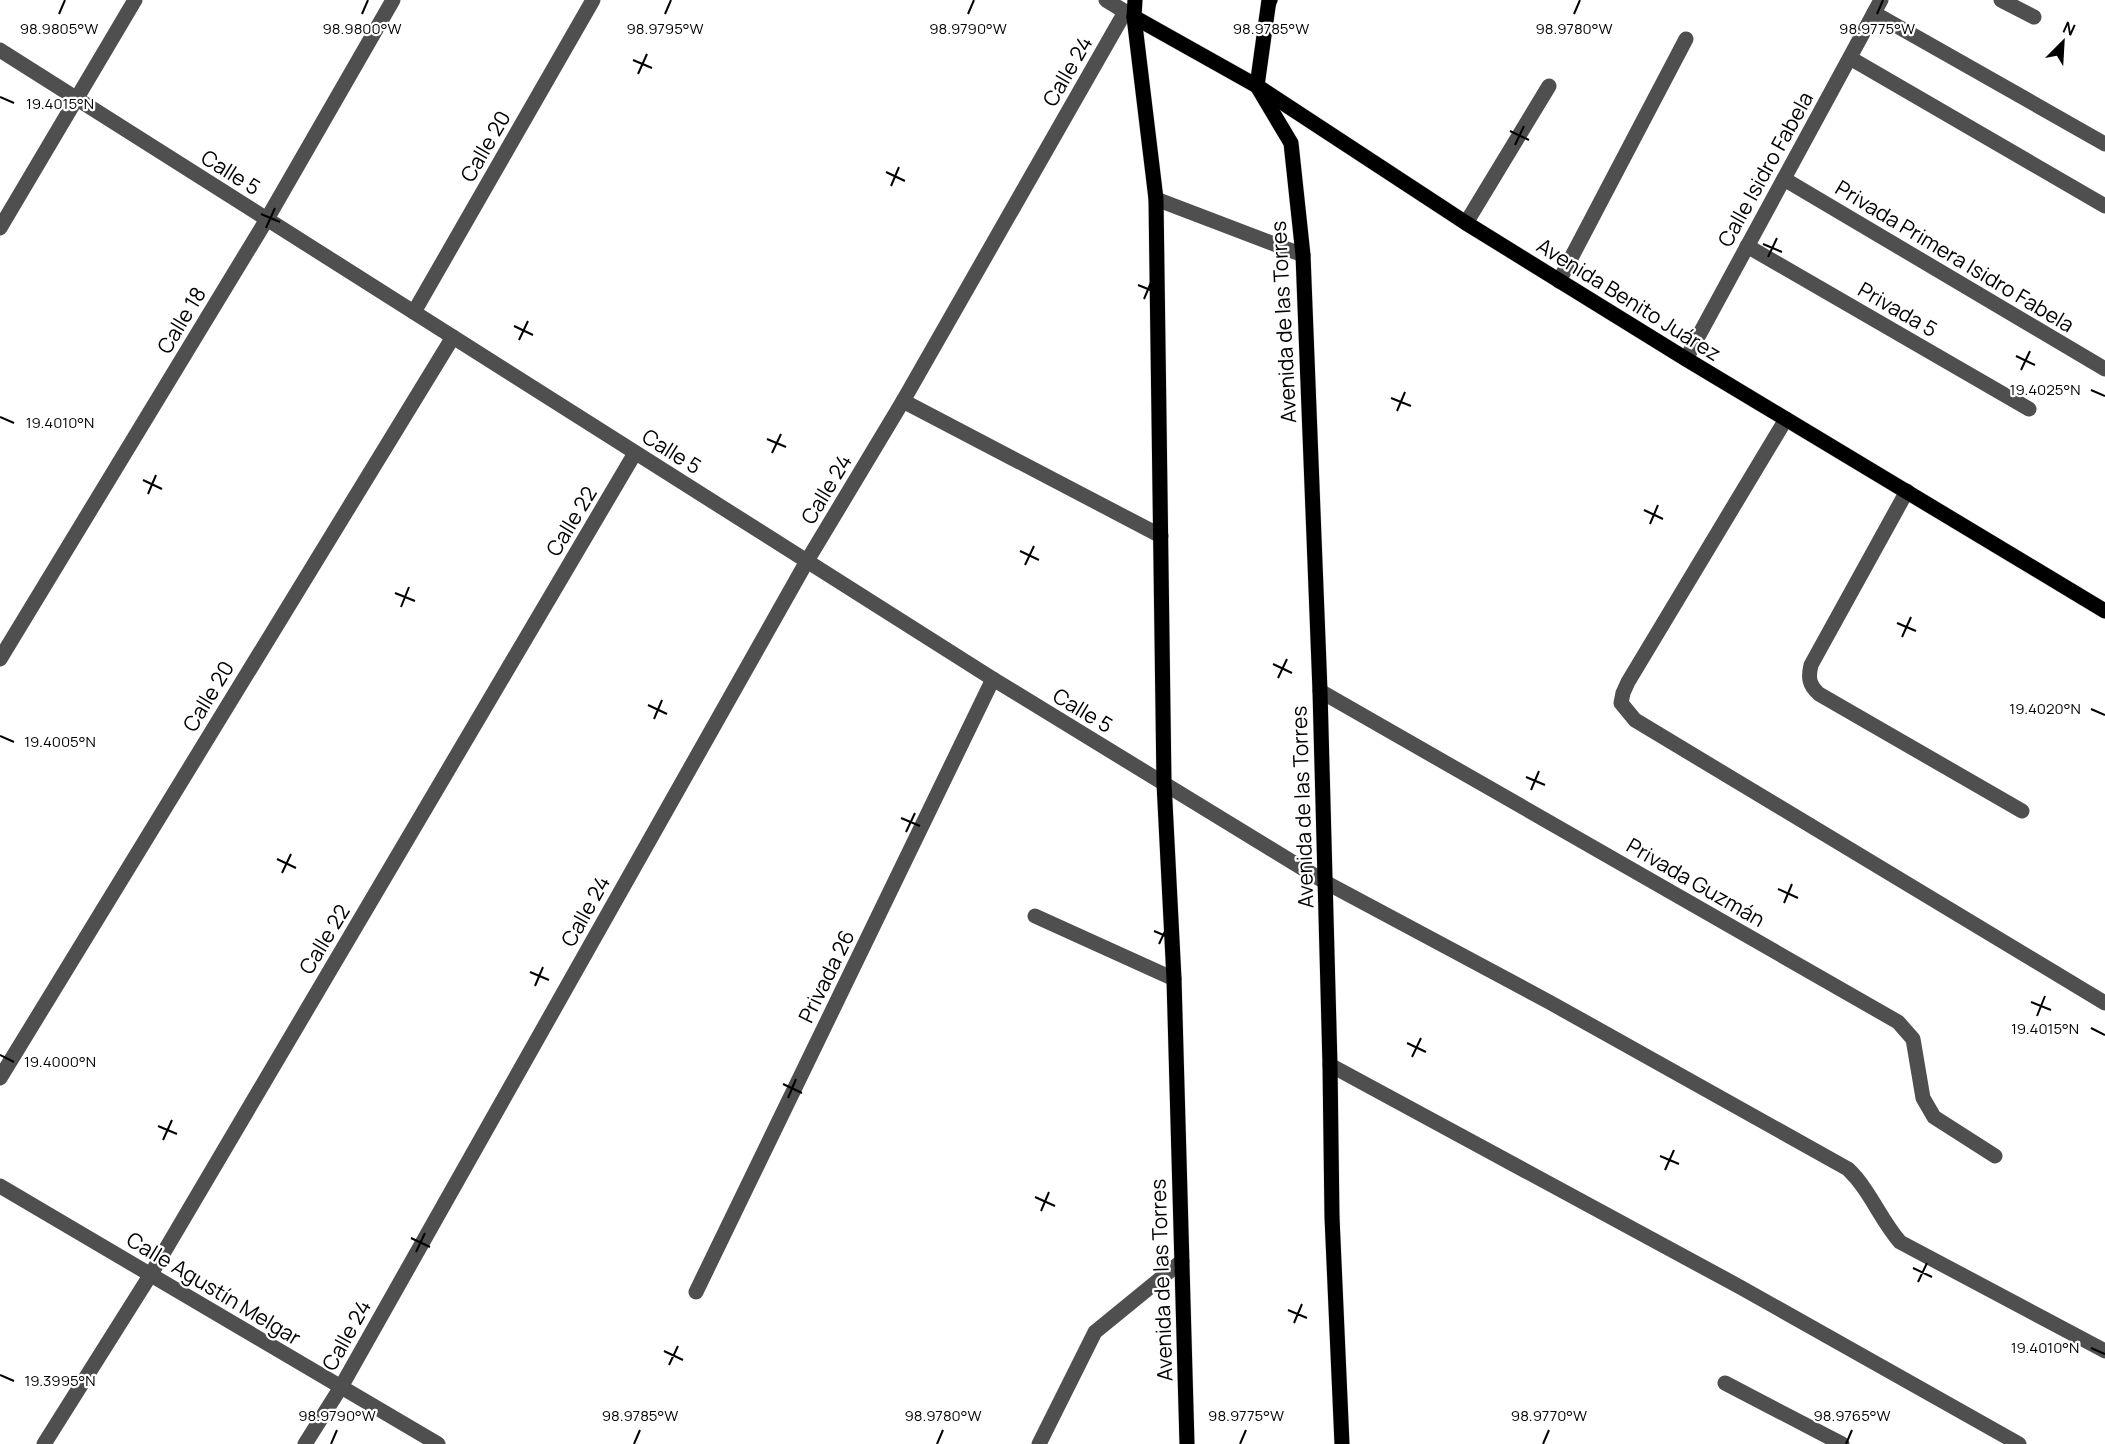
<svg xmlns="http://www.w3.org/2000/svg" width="2105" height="1444" font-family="Manrope,sans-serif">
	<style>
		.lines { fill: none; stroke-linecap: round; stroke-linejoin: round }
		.major-casing { stroke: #dbdbdb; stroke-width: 16 }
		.minor { stroke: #4f4f4f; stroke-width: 15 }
		.major { stroke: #000; stroke-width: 15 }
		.ticks { fill: none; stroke: #000; stroke-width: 2 }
		.labels { text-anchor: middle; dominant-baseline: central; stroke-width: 4.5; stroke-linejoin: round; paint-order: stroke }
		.street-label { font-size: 21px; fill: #000; stroke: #fff }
		.ticks-label { font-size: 15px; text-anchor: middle; fill: #000; stroke: #fff; stroke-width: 4.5; stroke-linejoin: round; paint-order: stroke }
	</style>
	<rect width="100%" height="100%" fill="#fff"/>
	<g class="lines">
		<g class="major-casing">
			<g id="major">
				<polyline points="1135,0 1134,17 1156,199 1164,783 1174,979 1187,1444"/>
				<polyline points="1269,0 1257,86 1291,143 1303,255 1320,691 1330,1065 1332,1217 1342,1444"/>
				<polyline points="1134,17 1257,86 1466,223 1686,359 2105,611"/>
			</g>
		</g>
		<g class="minor">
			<polyline points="1106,0 1134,17"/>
			<polyline points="2001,0 2034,17"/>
			<polyline points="1874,13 2105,144"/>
			<path d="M0,50L993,679L1325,882L1551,1003L1848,1169C1870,1190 1880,1219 1900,1242L2105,1351"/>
			<polyline points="1850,58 2105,206"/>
			<polyline points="1784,179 2105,369"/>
			<polyline points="1156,199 1303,255"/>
			<polyline points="1466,223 1549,86"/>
			<polyline points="0,228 135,0"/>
			<polyline points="1747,246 2029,409"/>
			<polyline points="1559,281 1686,39"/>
			<polyline points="414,312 593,0"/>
			<polyline points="1686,359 1881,0"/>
			<polyline points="903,401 1161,536"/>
			<polyline points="1786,419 1628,682 1623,693 1621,703 1635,720 2105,1003"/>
			<path d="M1907,491L1811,665C1808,678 1809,685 1819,694L2022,811"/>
			<polyline points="0,659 267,219 393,0"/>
			<polyline points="1320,691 1898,1022 1913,1039 1923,1098 1934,1117 1995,1156"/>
			<polyline points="1035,916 1174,979"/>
			<polyline points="1330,1065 1740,1287 2019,1444"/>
			<polyline points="0,1078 453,337"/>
			<polyline points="0,1186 438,1444"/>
			<polyline points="696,1292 993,679"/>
			<polyline points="1725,1383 1842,1444"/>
			<polyline points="44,1444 151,1274 635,453"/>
			<polyline points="305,1444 341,1387 807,561 903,401 1125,12"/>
			<polyline points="1039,1444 1095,1332 1182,1261"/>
		</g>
		<use href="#major" class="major"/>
	</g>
	<path class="ticks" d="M59,14L65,0M362,14L368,0M665,14L671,0M968,14L974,0M1271,14L1277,0M1574,14L1580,0M1877,14L1883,0M633,60L652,68M638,74L647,54M0,97L14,103M1510,131L1529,140M1515,145L1524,126M886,172L905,181M891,186L899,167M261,214L280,222M266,228L275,208M1763,244L1782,252M1768,257L1777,238M1138,285L1158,293M1144,299L1152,280M514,326L533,335M519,340L528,321M2016,356L2035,365M2021,370L2030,351M2091,390L2105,396M1391,398L1411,406M1397,411L1405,392M0,417L14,423M767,439L786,447M772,453L781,434M143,480L162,489M148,494L156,475M1644,510L1663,519M1650,524L1658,505M1020,551L1039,560M1025,565L1034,546M395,593L415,601M401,607L409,587M1897,623L1916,631M1902,637L1911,617M1273,664L1292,673M1278,678L1287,659M648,705L667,714M2091,709L2105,715M654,719L662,700M0,736L14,742M1526,777L1545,785M1531,790L1539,771M901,818L920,826M906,832L915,813M277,859L296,868M282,873L291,854M1778,889L1798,898M1784,903L1792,884M1154,931L1173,939M1159,944L1168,925M530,972L549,980M535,986L543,967M2031,1002L2051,1010M2037,1016L2045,996M2091,1028L2105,1035M1407,1043L1426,1052M0,1055L14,1062M1412,1057L1421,1038M783,1084L802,1093M788,1098L796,1079M158,1126L177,1134M163,1140L172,1120M1660,1156L1679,1164M1665,1170L1674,1150M1035,1197L1055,1206M1041,1211L1049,1192M411,1238L430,1247M416,1252L425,1233M1913,1268L1932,1277M1918,1282L1927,1263M1288,1310L1307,1318M1294,1323L1302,1304M2091,1348L2105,1354M664,1351L683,1360M669,1365L678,1346M0,1375L14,1381M331,1444L337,1430M634,1444L640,1430M937,1444L943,1430M1240,1444L1246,1430M1543,1444L1549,1430M1846,1444L1852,1430"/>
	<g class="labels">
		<g class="street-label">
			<text transform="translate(1067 71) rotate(-60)">Calle 24</text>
			<text transform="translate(485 146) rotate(-60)">Calle 20</text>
			<text transform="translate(1765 169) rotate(-61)">Calle Isidro Fabela</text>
			<text transform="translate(231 172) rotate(32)">Calle 5</text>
			<text transform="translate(1955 256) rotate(31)">Privada Primera Isidro Fabela</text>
			<text transform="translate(1629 299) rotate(32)">Avenida Benito Juárez</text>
			<text transform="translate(1898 309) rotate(30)">Privada 5</text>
			<text transform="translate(181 320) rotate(-59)">Calle 18</text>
			<text transform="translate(1283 322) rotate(-93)">Avenida de las Torres</text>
			<text transform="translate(672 451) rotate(32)">Calle 5</text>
			<text transform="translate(826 489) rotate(-59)">Calle 24</text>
			<text transform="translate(571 521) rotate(-59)">Calle 22</text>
			<text transform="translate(208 696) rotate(-59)">Calle 20</text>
			<text transform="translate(1083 710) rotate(31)">Calle 5</text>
			<text transform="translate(1302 807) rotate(-92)">Avenida de las Torres</text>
			<text transform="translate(1696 882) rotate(30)">Privada Guzmán</text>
			<text transform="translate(585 911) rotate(-61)">Calle 24</text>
			<text transform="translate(324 939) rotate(-59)">Calle 22</text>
			<text transform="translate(826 976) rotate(-64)">Privada 26</text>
			<text transform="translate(1161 1280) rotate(-92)">Avenida de las Torres</text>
			<text transform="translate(214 1288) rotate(31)">Calle Agustín Melgar</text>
			<text transform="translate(346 1335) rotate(-61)">Calle 24</text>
		</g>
	</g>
	<g class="ticks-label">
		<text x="362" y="34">98.9800°W</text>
		<text x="665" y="34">98.9795°W</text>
		<text x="968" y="34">98.9790°W</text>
		<text x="1271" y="34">98.9785°W</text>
		<text x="1574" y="34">98.9780°W</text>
		<text x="1877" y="34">98.9775°W</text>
		<text x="59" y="34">98.9805°W</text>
		<text x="60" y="109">19.4015°N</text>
		<text x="2045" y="395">19.4025°N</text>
		<text x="60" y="428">19.4010°N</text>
		<text x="2045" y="714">19.4020°N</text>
		<text x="60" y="747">19.4005°N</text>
		<text x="2045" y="1034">19.4015°N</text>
		<text x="60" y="1067">19.4000°N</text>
		<text x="2045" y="1353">19.4010°N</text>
		<text x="60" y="1386">19.3995°N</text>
		<text x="337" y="1421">98.9790°W</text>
		<text x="640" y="1421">98.9785°W</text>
		<text x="943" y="1421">98.9780°W</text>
		<text x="1246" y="1421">98.9775°W</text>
		<text x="1549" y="1421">98.9770°W</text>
		<text x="1852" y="1421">98.9765°W</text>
	</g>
	<g transform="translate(2063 42) rotate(24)" stroke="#ffffff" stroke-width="4.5" paint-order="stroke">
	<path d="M0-4.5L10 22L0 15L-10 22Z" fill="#000000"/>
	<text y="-9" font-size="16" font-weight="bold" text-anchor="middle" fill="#000000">N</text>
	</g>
</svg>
